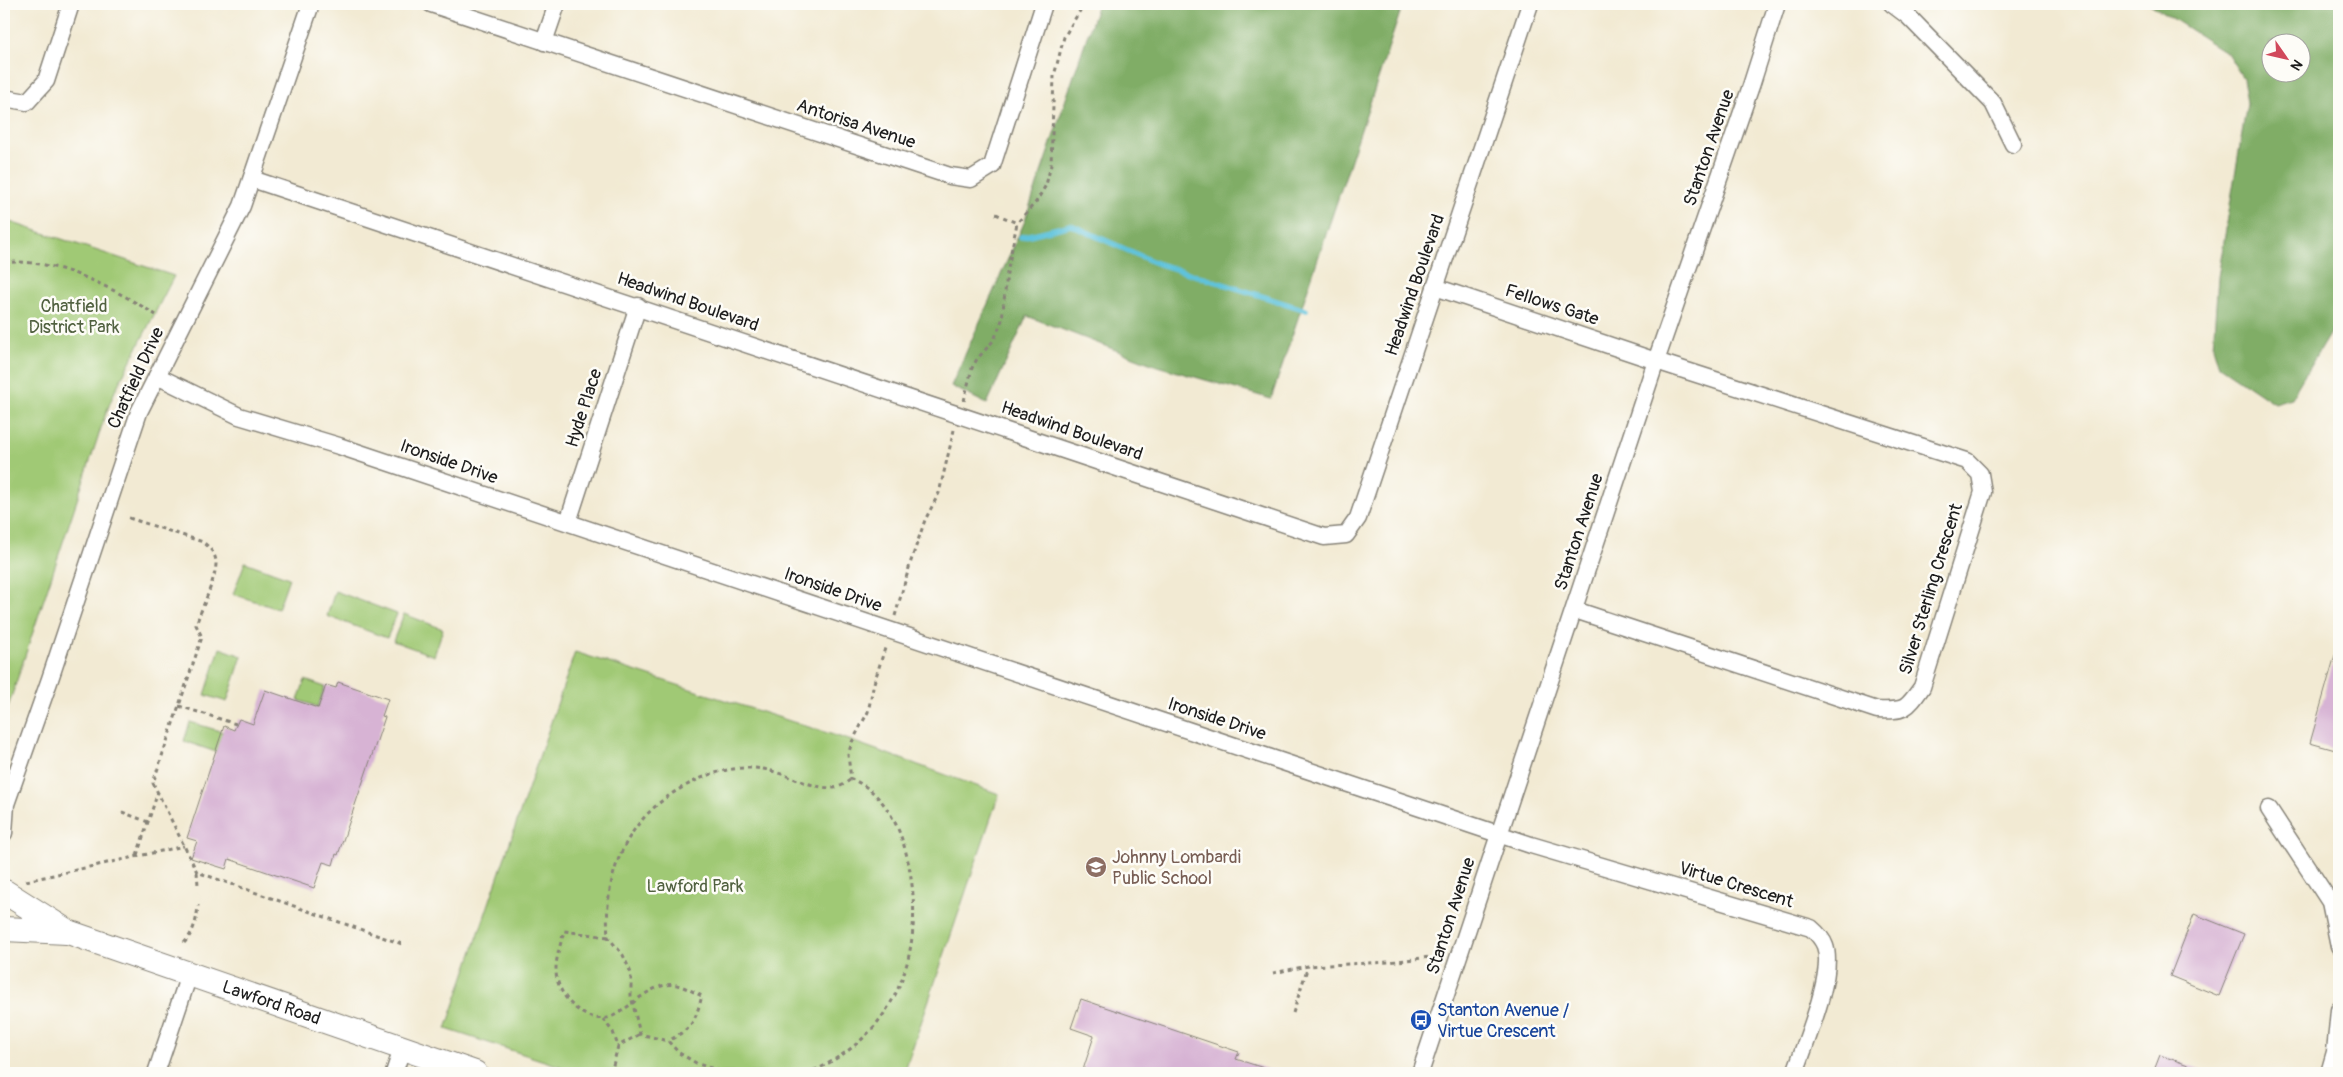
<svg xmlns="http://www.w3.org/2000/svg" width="2343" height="1077" font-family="Pangolin,sans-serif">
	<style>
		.green { fill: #a0c975; stroke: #5e7248 }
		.forest { fill: #80ad66; stroke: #4e6441; fill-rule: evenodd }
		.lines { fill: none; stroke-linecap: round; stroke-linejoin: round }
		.stream { stroke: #5ec3dc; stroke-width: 5.5 }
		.building { fill: #d7b3d4 }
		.street-casing { stroke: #878378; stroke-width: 19 }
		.secondary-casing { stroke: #878378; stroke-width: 26 }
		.path { stroke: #878378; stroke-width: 3; stroke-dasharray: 4 4; stroke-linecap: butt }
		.street { stroke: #fff; stroke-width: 16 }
		.secondary { stroke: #fff; stroke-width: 24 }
		.labels { text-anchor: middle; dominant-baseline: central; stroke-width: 5; stroke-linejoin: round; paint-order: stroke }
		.street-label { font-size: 18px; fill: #1c1c1c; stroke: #fdfcf7 }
		.park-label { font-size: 18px; fill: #516140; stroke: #fdfcf7 }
		.education-label { font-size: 18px; fill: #785e54; stroke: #fdfcf7; text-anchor: start }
		.transit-label { font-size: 18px; fill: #164399; stroke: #fdfcf7; text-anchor: start }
	</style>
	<rect width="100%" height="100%" fill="#fdfcf7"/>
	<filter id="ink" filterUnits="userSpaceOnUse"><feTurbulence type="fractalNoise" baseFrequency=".02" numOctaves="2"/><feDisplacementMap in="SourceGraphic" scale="10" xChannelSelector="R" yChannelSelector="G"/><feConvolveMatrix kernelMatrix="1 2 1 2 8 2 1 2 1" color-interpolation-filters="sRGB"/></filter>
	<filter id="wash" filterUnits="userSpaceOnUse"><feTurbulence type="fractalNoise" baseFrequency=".0096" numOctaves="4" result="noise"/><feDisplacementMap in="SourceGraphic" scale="20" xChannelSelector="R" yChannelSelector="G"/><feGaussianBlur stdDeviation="1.12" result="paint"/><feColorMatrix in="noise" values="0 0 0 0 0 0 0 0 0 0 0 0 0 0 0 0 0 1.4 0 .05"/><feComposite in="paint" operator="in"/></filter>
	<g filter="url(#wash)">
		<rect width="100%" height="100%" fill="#f2ead3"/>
		<g class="green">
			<polygon points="4,220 174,276 115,391 106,413 4,719"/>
			<polygon points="245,562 289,578 278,609 233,594"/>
			<polygon points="335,591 397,614 387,638 327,616"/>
			<polygon points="404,614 443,629 434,656 393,641"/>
			<polygon points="220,648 242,656 227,702 205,695"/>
			<polygon points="575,652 846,739 999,794 904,1073 581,1073 446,1029"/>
			<polygon points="305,680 325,687 318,707 298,700"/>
			<polygon points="190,722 223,732 216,752 184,741"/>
		</g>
		<g class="forest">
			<polygon points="1098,4 1403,4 1271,399 1157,366 1027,316 987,404 951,386 1024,223"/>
			<path d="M2150,4H2339V318L2291,398L2274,403L2219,366L2213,347L2218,277L2247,103L2243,78L2227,53ZM2270,42H2300V72H2270Z"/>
		</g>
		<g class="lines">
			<polyline class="stream" points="1021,237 1071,225 1156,263 1306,310"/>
		</g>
		<g id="blocks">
			<g class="building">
				<polygon points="2335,655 2339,656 2339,751 2310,743"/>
				<polygon points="338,682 388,699 382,716 385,717 338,855 336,854 333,865 323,862 314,888 229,859 226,869 191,858 197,841 187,838 224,726 234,730 239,719 253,724 265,690 318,708 326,685 336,688"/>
				<polygon points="2194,914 2244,934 2219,996 2170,976"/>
				<polygon points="1081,999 1239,1052 1236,1059 1270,1070 1269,1073 1082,1073 1094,1036 1071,1028"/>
				<polygon points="2160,1055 2205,1071 2205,1073 2153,1073"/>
			</g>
		</g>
	</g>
	<g filter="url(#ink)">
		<use href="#blocks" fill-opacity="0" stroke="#878378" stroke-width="1"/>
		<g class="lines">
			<g class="street-casing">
				<g id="street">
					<polyline points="431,4 950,176 971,179 992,166 1044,4"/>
					<polyline points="1892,4 1908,16 1993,103 2013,144"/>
					<polyline points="544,42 557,4"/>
					<polyline points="4,98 27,102 46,81 71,4"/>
					<polyline points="252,179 1324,537 1346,535 1358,518 1530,4"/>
					<path d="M1435,287L1656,361L1967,461L1980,474L1983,492L1922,687C1906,710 1905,711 1877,710L1575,610"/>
					<path d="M157,376L239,416L339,446L1531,845L1811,928C1817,933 1822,938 1825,946C1835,974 1805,1043 1795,1073"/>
					<polyline points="568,522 638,306"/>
					<polyline points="2269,809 2330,902 2339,946"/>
					<polyline points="4,833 6,804 50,679 139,412 242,206 311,4"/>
					<polyline points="156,1073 189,975"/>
					<polyline points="394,1073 402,1049"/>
					<polyline points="1420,1073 1656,361 1751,86 1777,4"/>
					<polyline points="2329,1073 2335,1052 2339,1010"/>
				</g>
			</g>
			<g class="secondary-casing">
				<g id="secondary">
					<path id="s1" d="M5,892L68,932L475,1073"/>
					<polyline points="4,929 67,932"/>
				</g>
			</g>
			<g class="path">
				<polyline points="996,214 1017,223"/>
				<path d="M4,263C52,256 116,289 156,315"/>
				<polyline points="964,401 972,368 977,359 994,340 1002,320 1007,273 1017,223 1036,202 1046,185 1051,165 1054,76 1064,37 1084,4"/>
				<path d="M129,518L203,542C209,547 215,553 216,561C217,577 201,609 196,625L202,637L153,783L197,872L402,944"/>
				<polyline points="895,616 911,561 925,520 939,493 954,430"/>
				<polyline points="179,706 236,724"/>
				<polyline points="122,812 148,822"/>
				<polyline points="137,855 158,792"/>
				<polyline points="197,872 198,885"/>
				<polyline points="26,881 184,846"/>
				<path d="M608,937L564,931C561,943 556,957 556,969C555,995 586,1028 613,1016C631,1007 645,989 666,985C678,982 691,991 702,996C694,1024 693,1027 668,1041"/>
				<path d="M184,943C194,932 197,919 198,905"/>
				<polyline points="1273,973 1308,966 1389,962 1430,957"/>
				<polyline points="1293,1013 1308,966"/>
				<polyline points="603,1019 613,1032 618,1046"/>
				<polyline points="611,1073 618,1046 640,1034"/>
				<path d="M727,1073L698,1064L679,1053L668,1041L640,1034L631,996V973L623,955L608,937C603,872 628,815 687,785C707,774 730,767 753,768C780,769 805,787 831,788C839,788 845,784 851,779"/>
				<path d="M806,1073C821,1069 834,1060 846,1052C912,1005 925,922 905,849C897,820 880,790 851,779L848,755L852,742L868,712L874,683L886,645"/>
			</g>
			<use href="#street" class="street"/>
			<use href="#secondary" class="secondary"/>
		</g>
	</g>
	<defs>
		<g id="school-disc" transform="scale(1.125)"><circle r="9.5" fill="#8d6e63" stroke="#fdfcf7"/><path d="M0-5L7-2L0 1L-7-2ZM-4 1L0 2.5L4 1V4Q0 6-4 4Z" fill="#fff"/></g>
		<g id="bus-disc" transform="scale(1.125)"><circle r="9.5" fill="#1a4fb4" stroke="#fdfcf7"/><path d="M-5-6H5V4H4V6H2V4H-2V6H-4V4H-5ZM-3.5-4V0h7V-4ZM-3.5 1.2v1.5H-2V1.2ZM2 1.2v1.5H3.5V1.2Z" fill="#fff"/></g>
	</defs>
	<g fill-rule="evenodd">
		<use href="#school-disc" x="1096" y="867"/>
		<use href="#bus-disc" x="1421" y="1020"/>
	</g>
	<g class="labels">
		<g class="street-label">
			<text transform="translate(856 124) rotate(18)">Antorisa Avenue</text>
			<text transform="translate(1709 148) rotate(-71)">Stanton Avenue</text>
			<text transform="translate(1415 285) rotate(-71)">Headwind Boulevard</text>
			<text transform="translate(688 302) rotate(19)">Headwind Boulevard</text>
			<text transform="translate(1552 305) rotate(18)">Fellows Gate</text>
			<text transform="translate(136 378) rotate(-65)">Chatfield Drive</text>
			<text transform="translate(584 408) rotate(-72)">Hyde Place</text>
			<text transform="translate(1072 431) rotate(19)">Headwind Boulevard</text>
			<text transform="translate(449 462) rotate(19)">Ironside Drive</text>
			<text transform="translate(1579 532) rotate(-72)">Stanton Avenue</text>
			<text transform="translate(1931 589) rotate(-73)">Silver Sterling Crescent</text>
			<text transform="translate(833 590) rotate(19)">Ironside Drive</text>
			<text transform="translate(1217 719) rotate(18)">Ironside Drive</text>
			<text transform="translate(1736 885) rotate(17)">Virtue Crescent</text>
			<text transform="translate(1451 916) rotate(-72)">Stanton Avenue</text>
			<text stroke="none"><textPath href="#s1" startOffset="290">Lawford Road</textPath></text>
		</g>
		<g class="park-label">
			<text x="74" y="306">Chatfield<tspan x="74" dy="21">District Park</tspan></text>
			<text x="695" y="886">Lawford Park</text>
		</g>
		<g class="education-label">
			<text x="1112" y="857">Johnny Lombardi<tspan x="1112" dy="21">Public School</tspan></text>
		</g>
		<g class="transit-label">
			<text x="1437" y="1010">Stanton Avenue /<tspan x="1437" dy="21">Virtue Crescent</tspan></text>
		</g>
	</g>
	<rect width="2343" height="1077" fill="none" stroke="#fdfcf7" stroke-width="20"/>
	<g transform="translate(2286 58) rotate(124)"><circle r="24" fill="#fdfcf7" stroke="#a3a29f"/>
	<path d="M0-4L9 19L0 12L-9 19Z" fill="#d1495b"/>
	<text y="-8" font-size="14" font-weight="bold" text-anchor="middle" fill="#1c1c1c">N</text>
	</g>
</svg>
